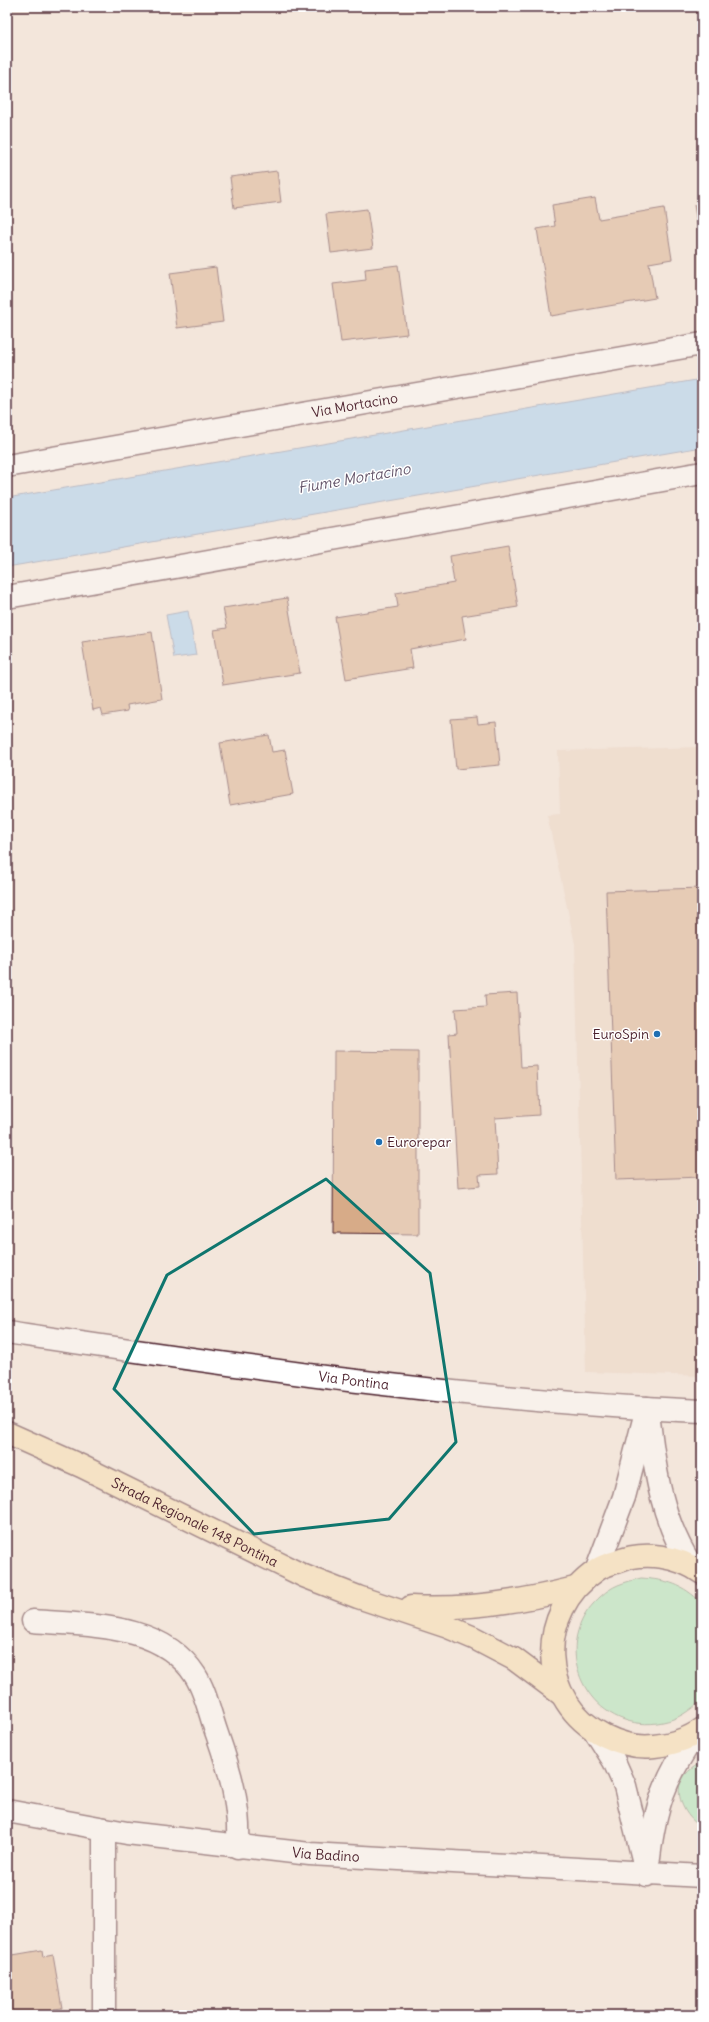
<svg xmlns="http://www.w3.org/2000/svg" width="709" height="2022" font-family="Delius,sans-serif">
	<style>
		.built { fill: #ebd4c2 }
		.green { fill: #9ee7b5; stroke: #748370 }
		.water { fill: #9ccef9; stroke: #7b88a7 }
		.building { fill: #d7ab88; stroke: #4a1f2b }
		.lines { fill: none; stroke-linecap: round; stroke-linejoin: round }
		.minor-casing { stroke: #4a1f2b; stroke-width: 25 }
		.major-casing { stroke: #4a1f2b; stroke-width: 25 }
		.minor { stroke: #fff; stroke-width: 22 }
		.major { stroke: #f8deab; stroke-width: 22 }
		.marked { fill: none; stroke: #0f766e; stroke-width: 3; stroke-linejoin: round }
		.poi-dot { fill: #1f6fb2; stroke: #fff; stroke-width: 1.5 }
		.labels { text-anchor: middle; dominant-baseline: central; stroke-width: 3; stroke-linejoin: round; paint-order: stroke }
		.street-label { font-size: 14px; fill: #4a1f2b; stroke: #fff }
		.poi-label { font-size: 14px; fill: #4a1f2b; stroke: #fff; text-anchor: end }
		.water-label { font-size: 15px; font-style: italic; fill: #635469; stroke: #fff }
	</style>
	<rect width="100%" height="100%" fill="#f3e6db"/>
	<filter id="ink" filterUnits="userSpaceOnUse"><feTurbulence type="fractalNoise" baseFrequency=".025" numOctaves="2"/><feDisplacementMap in="SourceGraphic" scale="8" xChannelSelector="R" yChannelSelector="G"/><feConvolveMatrix kernelMatrix="1 2 1 2 8 2 1 2 1" color-interpolation-filters="sRGB"/></filter>
	<g filter="url(#ink)">
		<polygon class="built" points="702,747 702,1376 586,1372 575,944 547,815 560,814 558,751"/>
		<g class="green">
			<path d="M641,1578C668,1580 682,1584 702,1603V1700C690,1710 679,1719 663,1722C599,1736 551,1663 588,1610C596,1600 606,1590 618,1585C625,1582 634,1580 641,1578Z"/>
			<path d="M702,1762V1827C688,1820 676,1800 680,1784C683,1774 693,1767 702,1762Z"/>
		</g>
		<g class="water">
			<polygon points="702,379 702,447 7,567 7,498"/>
			<polygon points="188,611 196,655 174,658 166,615"/>
		</g>
		<g class="building">
			<polygon points="277,171 281,202 234,208 230,177"/>
			<polygon points="595,198 599,219 664,208 672,259 649,263 655,298 551,316 537,229 555,226 552,205"/>
			<polygon points="702,203 702,255 694,205"/>
			<polygon points="367,209 373,248 331,253 326,214"/>
			<polygon points="398,265 407,334 341,342 333,284 366,280 365,269"/>
			<polygon points="216,267 223,322 177,328 170,273"/>
			<polygon points="508,546 518,607 462,616 466,639 410,649 413,668 346,679 335,617 398,607 396,593 454,583 450,556"/>
			<polygon points="287,598 300,673 223,685 214,630 227,628 223,608"/>
			<polygon points="152,632 162,699 127,705 128,711 103,715 101,708 93,710 82,642"/>
			<polygon points="477,717 478,724 496,722 500,765 456,769 451,719"/>
			<polygon points="269,735 272,752 285,750 293,794 230,805 220,743"/>
			<polygon points="702,888 702,1177 616,1180 606,891"/>
			<polygon points="517,993 521,1067 537,1066 539,1115 495,1118 498,1174 479,1175 480,1186 458,1188 449,1034 457,1033 455,1009 486,1007 485,995"/>
			<polygon points="334,1051 418,1052 418,1234 333,1233"/>
			<polygon points="42,1950 43,1957 53,1955 62,2008 54,2009 55,2014 49,2015 7,2015 7,1956"/>
		</g>
		<g class="lines">
			<g class="minor-casing">
				<g id="minor">
					<path id="s1" d="M7,466L702,344"/>
					<polyline points="7,597 702,473"/>
					<path id="s2" d="M7,1332C237,1366 469,1401 702,1411"/>
					<path d="M649,1421C655,1472 662,1521 691,1565"/>
					<polyline points="597,1569 624,1497 647,1408"/>
					<path d="M33,1621C87,1626 161,1622 195,1675C206,1692 210,1715 217,1734C231,1774 240,1805 238,1847"/>
					<polyline points="595,1731 614,1761 625,1786 647,1875"/>
					<path id="s3" d="M7,1811L127,1833L310,1854L702,1876"/>
					<polyline points="104,1829 104,2015"/>
					<path d="M649,1858C655,1806 665,1779 694,1736"/>
				</g>
			</g>
			<g class="major-casing">
				<g id="major">
					<path id="s4" d="M7,1433L81,1466L304,1576L358,1597L448,1627L474,1638L514,1659L561,1694"/>
					<path d="M702,1573C678,1556 644,1550 616,1562C610,1564 602,1566 597,1570C535,1612 537,1702 605,1736C621,1744 637,1748 654,1746C672,1744 688,1740 702,1729"/>
					<path d="M411,1607C467,1610 520,1602 575,1588"/>
				</g>
			</g>
			<use href="#minor" class="minor"/>
			<use href="#major" class="major"/>
		</g>
	</g>
	<path d="M0 0H709V2022H0ZM326,1179L430,1273L456,1442L389,1519L254,1534L114,1389L167,1275Z" fill="#f3e6db" fill-opacity=".55" fill-rule="evenodd"/>
	<path class="marked" d="M326,1179L430,1273L456,1442L389,1519L254,1534L114,1389L167,1275Z"/>
	<g class="poi-dot">
		<circle cx="657" cy="1034" r="4"/>
		<circle cx="379" cy="1142" r="4"/>
	</g>
	<g class="labels">
		<g class="street-label">
			<text stroke="none"><textPath href="#s1" startOffset="353">Via Mortacino</textPath></text>
			<text stroke="none"><textPath href="#s2" startOffset="350">Via Pontina</textPath></text>
			<text stroke="none"><textPath href="#s4" startOffset="208">Strada Regionale 148 Pontina</textPath></text>
			<text stroke="none"><textPath href="#s3" startOffset="322">Via Badino</textPath></text>
		</g>
		<g class="poi-label">
			<text x="649" y="1034">EuroSpin</text>
			<text x="387" y="1142" text-anchor="start">Eurorepar</text>
		</g>
		<g class="water-label">
			<text transform="translate(354 478) rotate(-10)">Fiume Mortacino</text>
		</g>
	</g>
	<rect width="709" height="2022" fill="none" stroke="#fff" stroke-width="24"/>
	<rect x="12" y="12" width="685" height="1998" fill="none" stroke="#4a1f2b" stroke-width="1.5" filter="url(#ink)"/>
</svg>
